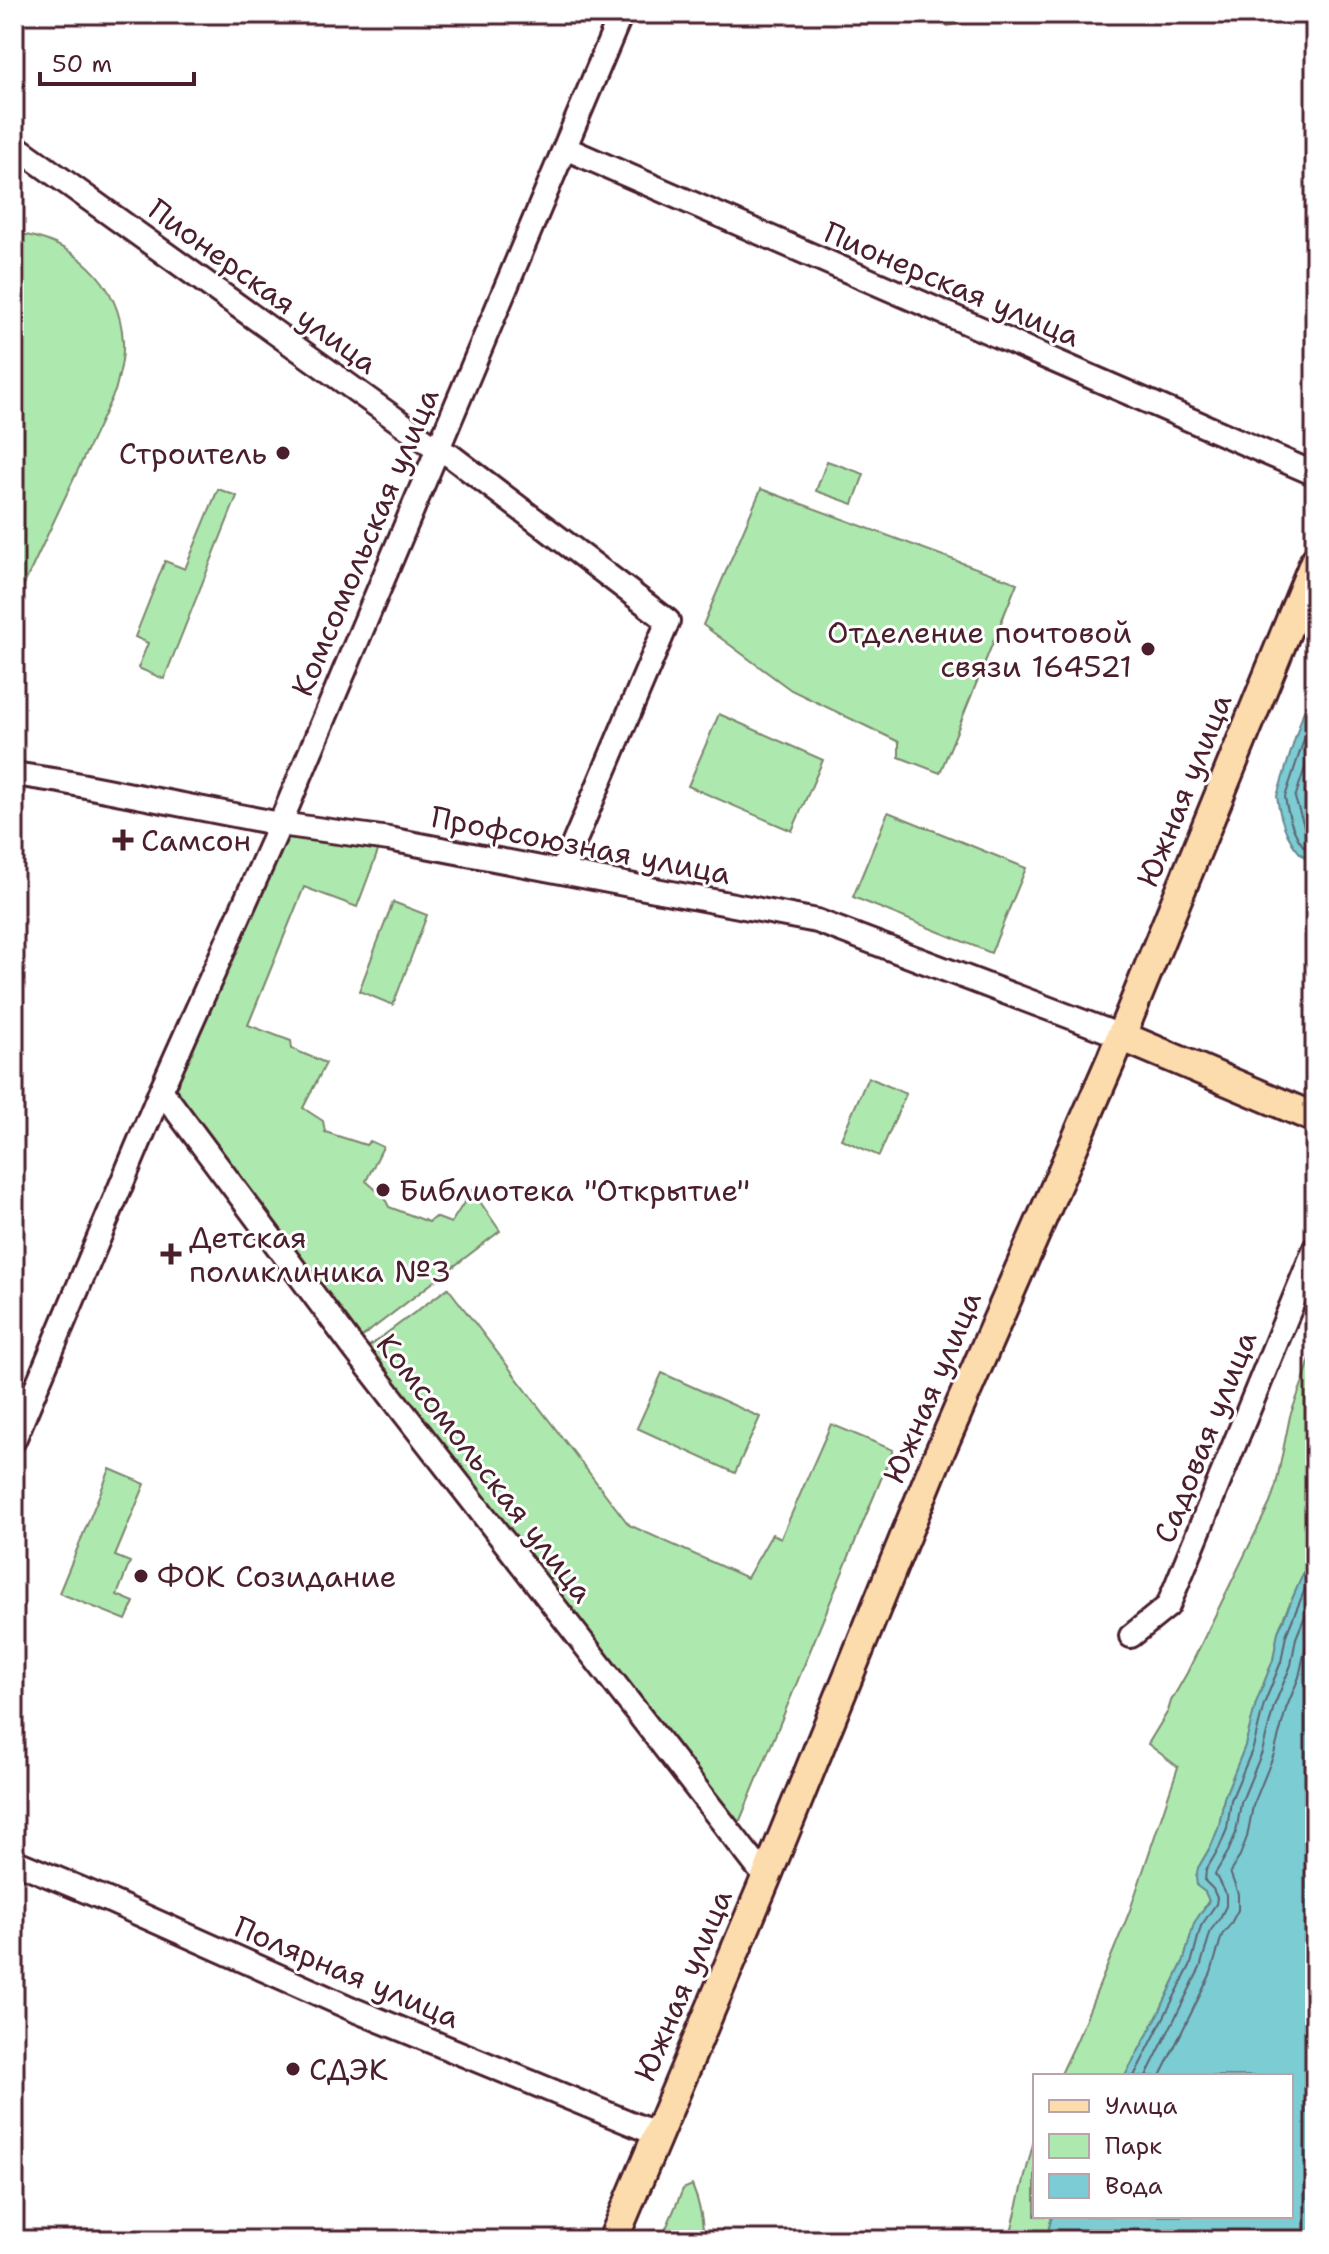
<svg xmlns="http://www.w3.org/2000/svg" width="1329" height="2254" font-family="'Shantell Sans',sans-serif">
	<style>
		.green { fill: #ade9af; stroke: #7c846d; stroke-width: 2 }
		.water { fill: #7bccd4; stroke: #678790; stroke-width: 2 }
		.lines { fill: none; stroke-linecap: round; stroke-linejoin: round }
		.shore { stroke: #5e646f; stroke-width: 2 }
		.minor-casing { stroke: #4a1f2b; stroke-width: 28 }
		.major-casing { stroke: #4a1f2b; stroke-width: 34 }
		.minor { stroke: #fff; stroke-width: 22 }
		.major { stroke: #fcdcac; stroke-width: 28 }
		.poi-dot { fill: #4a1f2b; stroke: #fff; stroke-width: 3 }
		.labels { text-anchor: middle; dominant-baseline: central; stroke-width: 6; stroke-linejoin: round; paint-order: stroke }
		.street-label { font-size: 30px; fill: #4a1f2b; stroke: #fff }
		.poi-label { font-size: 30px; fill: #4a1f2b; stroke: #fff; text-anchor: start }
	</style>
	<rect width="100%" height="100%" fill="#fff"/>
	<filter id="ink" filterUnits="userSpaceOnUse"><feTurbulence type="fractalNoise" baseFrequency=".0125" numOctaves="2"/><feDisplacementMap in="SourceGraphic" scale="16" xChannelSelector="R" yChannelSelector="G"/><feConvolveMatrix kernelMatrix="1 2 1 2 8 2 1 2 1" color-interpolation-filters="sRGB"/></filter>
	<g filter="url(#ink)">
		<g class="green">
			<polygon points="917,14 989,14 984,19 947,26"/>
			<path d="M14,233C72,240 120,280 123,342C124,359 119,375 115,391L14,606Z"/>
			<polygon points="827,461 864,474 853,504 816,491"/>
			<polygon points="218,489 237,496 164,679 138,668 148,643 135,637 165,561 185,569"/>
			<polygon points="761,489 1017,583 940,773 899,757 899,742 791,690 703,625"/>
			<polygon points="719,714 823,760 792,831 688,786"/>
			<polygon points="888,812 1026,868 991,953 853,897"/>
			<polygon points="282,832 381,843 357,907 304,887 248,1025 291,1041 292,1049 326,1063 303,1108 323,1121 325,1132 366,1145 370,1141 383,1147 366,1181 384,1197 389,1207 429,1222 435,1217 451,1223 472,1190 500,1231 359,1339 168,1090"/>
			<polygon points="393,902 427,915 393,1005 359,991"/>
			<polygon points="868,1077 906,1094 879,1156 841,1139"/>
			<polygon points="448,1288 629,1525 747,1578 772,1534 781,1538 831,1424 893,1450 736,1830 364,1350"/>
			<polygon points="1315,1341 1315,1550 1285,1614 1278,1632 1273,1660 1256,1703 1245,1746 1224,1798 1219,1826 1212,1844 1198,1868 1209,1900 1199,1916 1189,1941 1184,1960 1158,2015 1125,2076 1060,2076 1077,2040 1129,1913 1178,1767 1148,1744 1168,1711 1171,1701 1187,1673 1270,1503 1276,1485 1290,1416 1306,1373"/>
			<polygon points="662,1373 760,1417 735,1473 637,1428"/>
			<polygon points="110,1469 145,1484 115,1556 130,1562 117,1595 134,1602 126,1620 59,1593"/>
			<polygon points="1035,2136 1035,2216 1052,2216 1046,2240 1009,2240"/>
			<path d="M692,2185C699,2201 704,2223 703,2240H661L683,2189Z"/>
		</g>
		<g class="water">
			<path d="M1315,687V865C1291,852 1280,823 1277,796L1303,713Z"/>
			<polygon points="1315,1550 1315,2240 1046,2240 1052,2216 1291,2216 1291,2076 1125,2076 1158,2015 1184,1960 1194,1923 1209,1901 1205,1892 1197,1886 1196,1877 1198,1868 1212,1844 1219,1826 1224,1798 1245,1746 1256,1703 1273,1660 1278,1632 1308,1562"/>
		</g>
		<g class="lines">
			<g class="shore">
				<path d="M1315,706L1285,797C1288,817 1296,846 1315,856"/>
				<polyline points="1315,737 1295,798 1305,829 1315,845"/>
				<polyline points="1134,2076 1191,1964 1201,1926 1216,1904 1217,1898 1213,1889 1205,1881 1206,1870 1219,1848 1227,1829 1231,1800 1253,1748 1264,1704 1281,1662 1286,1635 1315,1565"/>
				<polyline points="1146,2076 1200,1968 1211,1930 1220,1918 1226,1906 1226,1895 1215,1874 1228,1852 1236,1833 1241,1803 1262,1752 1274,1706 1291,1665 1296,1638 1315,1592"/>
				<polyline points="1160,2076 1211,1973 1222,1935 1230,1925 1238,1910 1238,1894 1230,1872 1239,1858 1247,1837 1253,1806 1274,1754 1286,1709 1299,1677 1307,1641 1315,1622"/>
			</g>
			<g class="minor-casing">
				<g id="minor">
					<polyline points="14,145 436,448 451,456 668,621 565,864"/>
					<polyline points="565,148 1315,474"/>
					<polyline points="14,774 60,781 280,824 389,839 817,921 1121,1036"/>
					<polyline points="161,1090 355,1350 766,1878"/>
					<polyline points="14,1440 161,1090 280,824 621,14"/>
					<polyline points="1131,1636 1168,1606 1315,1248"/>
					<polyline points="14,1861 110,1901 357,2011 657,2134"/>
				</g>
			</g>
			<g class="major-casing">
				<g id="major">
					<polyline points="1121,1036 1315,1118"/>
					<polyline points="613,2240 766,1878 935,1463 1112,1058 1315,561"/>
				</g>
			</g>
			<use href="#minor" class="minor"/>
			<use href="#major" class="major"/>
		</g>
	</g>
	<g class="poi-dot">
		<circle cx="283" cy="453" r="8"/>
		<circle cx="1148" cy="649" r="8"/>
		<path d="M119 828h8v8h8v8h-8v8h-8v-8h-8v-8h8z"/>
		<circle cx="383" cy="1190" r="8"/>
		<path d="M167 1242h8v8h8v8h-8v8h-8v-8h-8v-8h8z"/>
		<circle cx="141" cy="1576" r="8"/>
		<circle cx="293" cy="2069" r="8"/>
	</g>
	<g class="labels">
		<g class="street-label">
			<text transform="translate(952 284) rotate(23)">Пионерская улица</text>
			<text transform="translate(263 286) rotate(36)">Пионерская улица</text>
			<text transform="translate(365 542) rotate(-67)">Комсомольская улица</text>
			<text transform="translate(1184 790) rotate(-68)">Южная улица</text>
			<text transform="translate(581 845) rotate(11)">Профсоюзная улица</text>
			<text transform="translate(932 1387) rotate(-67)">Южная улица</text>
			<text transform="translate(1205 1437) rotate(-68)">Садовая улица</text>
			<text transform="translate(485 1468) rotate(52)">Комсомольская улица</text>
			<text transform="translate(347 1972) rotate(23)">Полярная улица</text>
			<text transform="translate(683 1985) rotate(-67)">Южная улица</text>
		</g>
		<g class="poi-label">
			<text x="267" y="453" text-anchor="end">Строитель</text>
			<text x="1132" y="632" text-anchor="end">Отделение почтовой<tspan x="1132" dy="34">связи 164521</tspan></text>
			<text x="141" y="840">Самсон</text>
			<text x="399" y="1190">Библиотека "Открытие"</text>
			<text x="189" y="1237">Детская<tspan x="189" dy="34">поликлиника №3</tspan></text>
			<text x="157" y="1576">ФОК Созидание</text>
			<text x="309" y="2069">СДЭК</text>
		</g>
	</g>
	<rect width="1329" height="2254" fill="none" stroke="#fff" stroke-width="48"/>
	<rect x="24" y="24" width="1281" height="2206" fill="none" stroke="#4a1f2b" stroke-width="3" filter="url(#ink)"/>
	<rect x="1033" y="2074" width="260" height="144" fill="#ffffff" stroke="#b7a5aa" stroke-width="2"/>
	<rect x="1049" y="2100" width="40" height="12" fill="#fcdcac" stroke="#b7a5aa" stroke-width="2"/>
	<text x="1105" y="2114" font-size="24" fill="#4a1f2b">Улица</text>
	<rect x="1049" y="2134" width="40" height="24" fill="#ade9af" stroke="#b7a5aa" stroke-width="2"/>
	<text x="1105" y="2154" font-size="24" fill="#4a1f2b">Парк</text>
	<rect x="1049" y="2174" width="40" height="24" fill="#7bccd4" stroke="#b7a5aa" stroke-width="2"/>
	<text x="1105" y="2194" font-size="24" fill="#4a1f2b">Вода</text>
	<path d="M40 72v12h154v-12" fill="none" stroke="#4a1f2b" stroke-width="4"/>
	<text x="52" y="72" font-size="24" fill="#4a1f2b" stroke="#ffffff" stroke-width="6" paint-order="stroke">50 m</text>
</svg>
